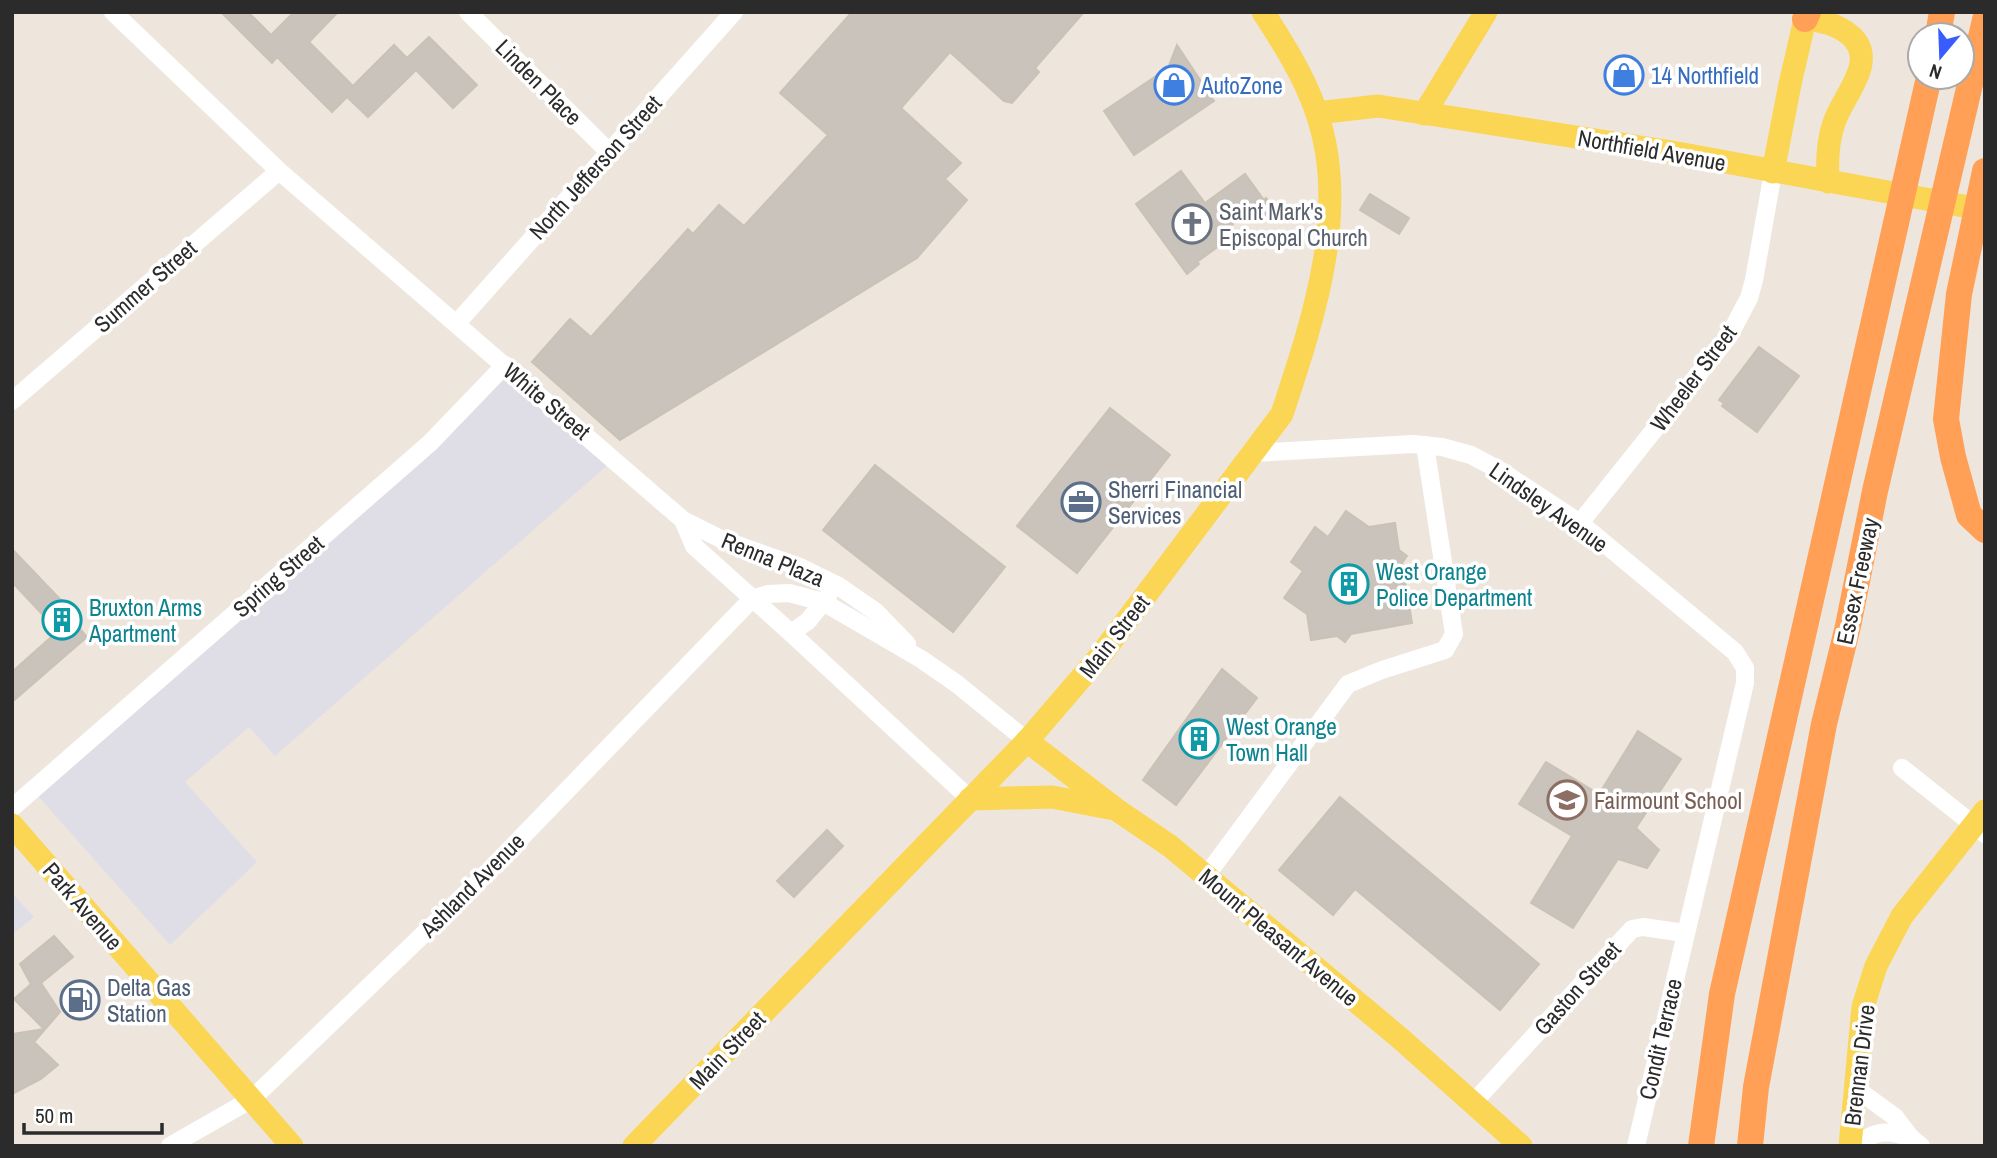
<svg xmlns="http://www.w3.org/2000/svg" width="1997" height="1158" font-family="'Archivo Narrow',sans-serif">
	<style>
		.industrial { fill: #dfdde6 }
		.building { fill: #c9c3bb; stroke: #c9c2b5; stroke-width: 2 }
		.lines { fill: none; stroke-linecap: round; stroke-linejoin: round }
		.minor { stroke: #fff; stroke-width: 18 }
		.major { stroke: #fbd554; stroke-width: 23 }
		.highway { stroke: #ffa056; stroke-width: 26 }
		.labels { text-anchor: middle; dominant-baseline: central; stroke-width: 7; stroke-linejoin: round; paint-order: stroke }
		.shop-label { font-size: 23px; fill: #366cbe; stroke: #fff; text-anchor: start }
		.street-label { font-size: 23px; fill: #2b2b2b; stroke: #fff }
		.worship-label { font-size: 23px; fill: #5b616d; stroke: #fff; text-anchor: start }
		.service-label { font-size: 23px; fill: #4e5e75; stroke: #fff; text-anchor: start }
		.culture-label { font-size: 23px; fill: #0d838f; stroke: #fff; text-anchor: start }
		.education-label { font-size: 23px; fill: #785e54; stroke: #fff; text-anchor: start }
	</style>
	<rect width="100%" height="100%" fill="#eee6dc"/>
	<g class="industrial">
		<polygon points="502,369 611,462 275,756 249,727 185,782 257,862 170,945 31,788"/>
		<polygon points="12,893 34,917 12,935"/>
	</g>
	<g class="building">
		<polygon points="221,12 248,12 271,35 294,12 338,12 309,42 353,86 394,45 407,58 429,37 477,85 453,108 416,70 368,117 347,97 332,112 277,57 272,63"/>
		<polygon points="852,12 1084,12 1035,68 1039,72 1012,103 1004,101 950,52 901,108 961,163 945,179 967,200 917,258 620,440 532,362 570,319 591,337 688,229 693,234 719,205 744,226 828,135 780,93"/>
		<polygon points="1177,45 1214,101 1134,155 1104,111 1168,68"/>
		<polygon points="1181,171 1205,203 1245,174 1264,200 1266,198 1276,211 1263,220 1254,208 1217,236 1223,243 1197,262 1199,264 1187,274 1136,204"/>
		<polygon points="1370,194 1409,218 1399,234 1360,210"/>
		<polygon points="1759,347 1799,376 1757,432 1722,406 1724,403 1719,400"/>
		<polygon points="1110,408 1170,455 1077,573 1017,526"/>
		<polygon points="875,465 1005,567 953,632 823,530"/>
		<polygon points="1346,511 1369,527 1395,523 1399,550 1407,556 1402,563 1412,623 1351,634 1345,642 1337,636 1311,640 1307,614 1284,598 1303,571 1291,562 1315,527 1328,537"/>
		<polygon points="12,549 78,618 74,622 87,637 12,702 12,672 58,631 12,582"/>
		<polygon points="1222,669 1257,698 1176,805 1143,780"/>
		<polygon points="1638,731 1681,759 1636,828 1659,850 1647,868 1618,859 1573,928 1531,903 1572,836 1519,804 1546,762 1599,794"/>
		<polygon points="1340,797 1539,964 1500,1010 1355,889 1333,915 1279,870"/>
		<polygon points="827,830 843,846 794,897 777,881"/>
		<polygon points="54,936 73,957 41,983 60,1012 34,1042 58,1065 41,1079 12,1094 12,1034 44,1029 14,999 31,984 20,964"/>
	</g>
	<g class="lines">
		<g class="minor">
			<polyline points="113,12 279,171 683,520 694,546 791,633 970,799"/>
			<polyline points="468,12 609,152"/>
			<polyline points="457,323 734,12"/>
			<polyline points="12,401 279,171"/>
			<polyline points="1252,453 1413,444 1442,447 1471,455 1501,471 1580,523 1735,652 1745,668 1745,683 1636,1146"/>
			<polyline points="683,520 723,540 800,567 837,585 876,612 907,644"/>
			<polyline points="1580,523 1729,336 1749,298 1754,280 1773,172"/>
			<polyline points="791,633 808,621 828,596"/>
			<polyline points="1902,768 1985,834"/>
			<polyline points="12,808 430,443 505,365"/>
			<polyline points="1206,876 1348,684 1382,670 1445,650 1454,634 1425,445"/>
			<polyline points="1855,1088 1895,1117 1911,1138 1921,1146"/>
			<polyline points="1473,1103 1632,929 1643,927 1685,933"/>
			<polyline points="170,1146 252,1099 486,874 752,599 768,594 789,593 823,602 921,659 957,684 1027,741"/>
			<path d="M1859,1146C1873,1128 1892,1131 1911,1138"/>
		</g>
		<g class="major">
			<polyline points="1317,113 1378,106 1672,152 1985,210"/>
			<polyline points="1424,114 1486,12"/>
			<path d="M1773,172L1790,84L1805,19C1823,21 1836,24 1850,35C1880,61 1842,96 1834,123C1827,142 1827,163 1828,182"/>
			<polyline points="1027,741 1117,810 1170,846 1206,876 1401,1039 1521,1146"/>
			<polyline points="970,799 1052,797 1109,808"/>
			<polyline points="12,825 292,1146"/>
			<path d="M634,1146L1027,741L1100,656L1282,414C1313,320 1351,209 1316,111C1304,76 1283,43 1263,12"/>
			<polyline points="1850,1146 1863,1007 1876,966 1902,916 1985,811"/>
		</g>
		<g class="highway">
			<polyline points="1805,19 1808,12"/>
			<polyline points="1938,35 1942,12"/>
			<polyline points="1985,171 1959,294 1946,419 1953,457 1969,515 1985,530"/>
			<polyline points="1701,1146 1722,994 1929,77"/>
			<polyline points="1750,1146 1756,1087 1824,724 1848,626 1875,491 1985,20"/>
		</g>
	</g>
	<defs>
		<g id="shop-ring" transform="scale(2.0125)"><circle r="9.5" fill="#fff" stroke="#3f7fe0" stroke-width="1.5"/><path d="M-5-2.5h2.3a2.7 3.5 0 0 1 5.4 0H5L5.5 6h-11ZM-1.5-2.5h3a1.5 2.3 0 0 0-3 0Z" fill="#3f7fe0"/></g>
		<g id="church-ring" transform="scale(2.0125)"><circle r="9.5" fill="#fff" stroke="#6b7280" stroke-width="1.5"/><path d="M-1.2-6h2.4v3.5h3.3v2.4h-3.3V6h-2.4V-.1h-3.3v-2.4h3.3Z" fill="#6b7280"/></g>
		<g id="office-ring" transform="scale(2.0125)"><circle r="9.5" fill="#fff" stroke="#5c6f8a" stroke-width="1.5"/><path d="M-6-3h4V-5.5h4V-3h4V5H-6ZM-1-4.5V-3h2v-1.5ZM-6 0V1H6V0Z" fill="#5c6f8a"/></g>
		<g id="building-ring" transform="scale(2.0125)"><circle r="9.5" fill="#fff" stroke="#0f9aa8" stroke-width="1.5"/><path d="M-4-6H4V6H1V3H-1V6H-4ZM-2.5-4.3h1.7v1.8h-1.7ZM.8-4.3h1.7v1.8H.8ZM-2.5-1h1.7V.8h-1.7ZM.8-1h1.7V.8H.8Z" fill="#0f9aa8"/></g>
		<g id="school-ring" transform="scale(2.0125)"><circle r="9.5" fill="#fff" stroke="#8d6e63" stroke-width="1.5"/><path d="M0-5L7-2L0 1L-7-2ZM-4 1L0 2.5L4 1V4Q0 6-4 4Z" fill="#8d6e63"/></g>
		<g id="fuel-ring" transform="scale(2.0125)"><circle r="9.5" fill="#fff" stroke="#5c6f8a" stroke-width="1.5"/><path d="M-5.5-6h7V0h2V4h1.3V-2.5L3-4.5l.8-.8L6-3V5H2.5V1h-1V6h-7ZM-4.2-4.7v3.2H.2V-4.7Z" fill="#5c6f8a"/></g>
	</defs>
	<g fill-rule="evenodd">
		<use href="#shop-ring" x="1624" y="75"/>
		<use href="#shop-ring" x="1174" y="85"/>
		<use href="#church-ring" x="1192" y="224"/>
		<use href="#office-ring" x="1081" y="502"/>
		<use href="#building-ring" x="1349" y="584"/>
		<use href="#building-ring" x="62" y="620"/>
		<use href="#building-ring" x="1199" y="739"/>
		<use href="#school-ring" x="1567" y="800"/>
		<use href="#fuel-ring" x="80" y="1000"/>
	</g>
	<g class="labels">
		<g class="shop-label">
			<text x="1651" y="75">14 Northfield</text>
			<text x="1201" y="85">AutoZone</text>
		</g>
		<g class="street-label">
			<text transform="translate(539 82) rotate(45)">Linden Place</text>
			<text transform="translate(1652 150) rotate(10)">Northfield Avenue</text>
			<text transform="translate(595 167) rotate(-48)">North Jefferson Street</text>
			<text transform="translate(145 286) rotate(-41)">Summer Street</text>
			<text transform="translate(1693 378) rotate(-53)">Wheeler Street</text>
			<text transform="translate(547 401) rotate(40)">White Street</text>
			<text transform="translate(1549 507) rotate(35)">Lindsley Avenue</text>
			<text transform="translate(773 559) rotate(22)">Renna Plaza</text>
			<text transform="translate(278 576) rotate(-41)">Spring Street</text>
			<text transform="translate(1857 581) rotate(-78)">Essex Freeway</text>
			<text transform="translate(1114 636) rotate(-52)">Main Street</text>
			<text transform="translate(472 885) rotate(-45)">Ashland Avenue</text>
			<text transform="translate(83 906) rotate(49)">Park Avenue</text>
			<text transform="translate(1279 937) rotate(40)">Mount Pleasant Avenue</text>
			<text transform="translate(1577 988) rotate(-48)">Gaston Street</text>
			<text transform="translate(1660 1039) rotate(-77)">Condit Terrace</text>
			<text transform="translate(727 1050) rotate(-46)">Main Street</text>
			<text transform="translate(1859 1065) rotate(-83)">Brennan Drive</text>
		</g>
		<g class="worship-label">
			<text x="1219" y="211">Saint Mark's<tspan x="1219" dy="26">Episcopal Church</tspan></text>
		</g>
		<g class="service-label">
			<text x="1108" y="489">Sherri Financial<tspan x="1108" dy="26">Services</tspan></text>
			<text x="107" y="987">Delta Gas<tspan x="107" dy="26">Station</tspan></text>
		</g>
		<g class="culture-label">
			<text x="1376" y="571">West Orange<tspan x="1376" dy="26">Police Department</tspan></text>
			<text x="89" y="607">Bruxton Arms<tspan x="89" dy="26">Apartment</tspan></text>
			<text x="1226" y="726">West Orange<tspan x="1226" dy="26">Town Hall</tspan></text>
		</g>
		<g class="education-label">
			<text x="1594" y="800">Fairmount School</text>
		</g>
	</g>
	<rect width="1997" height="1158" fill="none" stroke="#2b2b2b" stroke-width="28"/>
	<g transform="translate(1941 56) rotate(199)"><circle r="33" fill="#ffffff" stroke="#aaaaaa" stroke-width="2"/>
	<path d="M0-5L12 26L0 18L-12 26Z" fill="#385cff"/>
	<text y="-10" font-size="19" font-weight="bold" text-anchor="middle" fill="#2b2b2b">N</text>
	</g>
	<path d="M24 1123v10h138v-10" fill="none" stroke="#2b2b2b" stroke-width="3.5"/>
	<text x="35" y="1123" font-size="21" fill="#2b2b2b" stroke="#ffffff" stroke-width="5" paint-order="stroke">50 m</text>
</svg>
